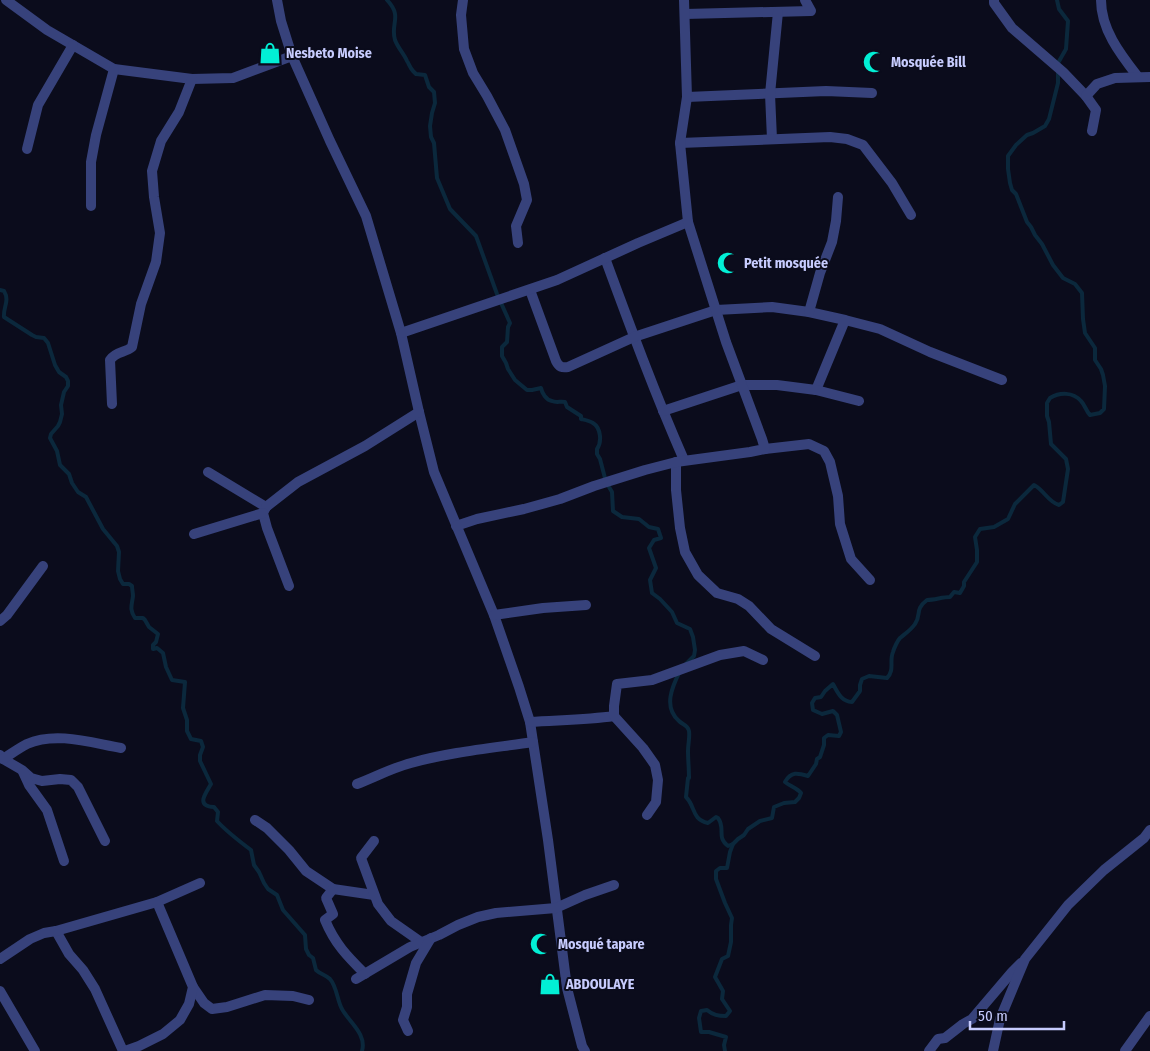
<svg xmlns="http://www.w3.org/2000/svg" width="1150" height="1051" font-family="'Fira Sans Condensed',sans-serif">
	<style>
		.lines { fill: none; stroke-linecap: round; stroke-linejoin: round }
		.stream { stroke: #0b283c; stroke-width: 4 }
		.street { stroke: #37427b; stroke-width: 10 }
		.labels { text-anchor: middle; dominant-baseline: central; stroke-width: 4; stroke-linejoin: round; paint-order: stroke }
		.poi-label { font-size: 14px; font-weight: bold; fill: #c7ccfe; stroke: #0b0c1c; text-anchor: start }
	</style>
	<rect width="100%" height="100%" fill="#0b0c1c"/>
	<g class="lines">
		<g class="stream">
			<path d="M387,0C403,17 390,23 395,40C398,48 404,54 407,61C409,64 410,68 413,71L416,74L425,75L429,87L434,92L435,103L432,113L430,126L431,137L434,143L437,178L450,209L476,236L497,294L510,323L508,327L507,342L502,347V356L506,363L508,369L515,380L527,390H532L541,388C542,393 546,400 552,401C556,403 561,401 565,402L567,407L581,416V419C585,420 590,421 593,423C601,428 602,442 597,449V454L600,459L606,482L612,492L613,511L622,517L639,519L649,527L658,529L661,538L654,540L649,548L656,568L650,580L652,593L660,599L672,612L677,623L690,629L693,637L695,650L694,656L686,664"/>
			<path d="M0,290L4,291C10,301 3,307 4,317L32,335L36,337L44,338L48,343L55,365L59,372L66,377L68,381V386L64,392L61,405L62,414L60,422L58,426L51,434L50,438L57,451L60,465L69,474L72,483L78,492L86,497L103,529L117,546L119,552L118,571L120,579L123,584H129L132,586C132,589 133,593 133,596C132,605 129,609 135,618H143L145,620L149,627L158,634L156,642L153,645V649L157,648L163,653L166,667L172,680L185,682L183,708L187,720V731L191,739L201,741L203,747L200,755V761L211,784C206,793 195,806 214,807L218,812L217,821C227,832 239,841 251,850L254,865L259,872L264,883L268,889L277,895L283,910L305,935L306,949L309,955L313,958L316,970C320,974 326,975 330,979C337,987 337,1000 342,1009C349,1022 367,1034 362,1051"/>
			<path d="M680,671C672,687 663,707 679,721C683,725 688,725 689,731C690,737 688,744 688,751C688,760 689,769 689,778H688L686,797C696,807 691,819 708,823L716,817L718,818C726,829 716,837 728,846L733,844"/>
			<path d="M725,1051L724,1045L726,1037L709,1032H701L699,1018L701,1011L707,1010C713,1015 718,1016 726,1016L730,1011L722,999L723,991L715,977L722,959L728,956L731,942V925L732,918L725,903L716,879V871L720,868H727L730,852L733,844L738,839L744,835L748,829L760,821L772,818L774,807L784,803L795,802L799,798L801,793C798,789 790,786 785,782C791,771 798,773 808,776L816,764L817,759L820,757L824,745V738L828,735L839,736L841,732L837,715L833,711L822,714L813,710L812,703L815,698L821,697L825,691L833,684C838,693 841,701 852,702L860,691V685L862,679L869,676L887,678C895,670 889,661 893,652C894,648 898,640 900,638C906,633 911,630 915,624C922,614 914,610 927,600C935,600 942,597 950,597L954,592L960,593L964,586V582L977,562V550L975,537L980,529L994,527L1008,519L1015,504L1034,485C1044,490 1048,502 1059,505L1063,502L1068,469L1066,459L1051,444L1049,422L1047,416V403L1050,398C1060,392 1073,392 1081,401C1085,405 1086,411 1090,415L1100,413L1104,409L1105,386L1103,375L1101,369L1095,360V348L1085,333L1083,319L1082,293L1075,284L1063,278L1053,265L1042,244L1035,235L1031,227L1027,222L1016,194L1012,190L1010,183L1008,169V156L1016,145L1027,135L1033,133L1045,126L1049,119L1058,83V63L1066,49L1068,21L1059,9L1057,0"/>
		</g>
		<g class="street">
			<polyline points="6,0 47,30 114,69 192,79 233,78 292,56"/>
			<polyline points="277,0 281,21 292,56 330,141 366,216 401,333 419,412 434,472 494,615 519,687 530,722 548,840 567,988 582,1046 585,1051"/>
			<polyline points="463,0 461,15 464,49 473,73 487,96 505,130 524,184 527,200 516,226 518,243"/>
			<polyline points="994,0 994,3 1012,28 1063,72 1086,96 1096,110 1092,131"/>
			<path d="M1101,0C1101,30 1121,55 1138,77"/>
			<polyline points="685,14 811,11 805,0"/>
			<polyline points="1086,96 1097,84 1115,78 1150,77"/>
			<polyline points="687,97 826,91 872,93"/>
			<polyline points="772,139 770,94 778,12"/>
			<polyline points="680,143 830,137 847,139 863,145 892,183 911,215"/>
			<polyline points="27,149 38,105 73,45"/>
			<polyline points="91,206 91,162 96,135 114,69"/>
			<path d="M605,258C630,326 655,394 684,460"/>
			<path d="M530,290L556,361C559,367 562,368 568,367L634,337L716,310L772,307L809,312L845,320L880,329L930,352L1002,380"/>
			<polyline points="809,312 820,273 832,242 836,221 838,197"/>
			<polyline points="401,333 557,280 638,243 688,222"/>
			<polyline points="816,390 845,320"/>
			<path d="M112,404L110,360C116,351 125,353 132,347L141,304L156,262L160,233L154,197L152,171L161,141L179,112L192,79"/>
			<polyline points="663,411 742,385 777,385 816,390 859,401"/>
			<polyline points="765,449 809,444 824,451 830,462 838,496 840,524 851,559 870,580"/>
			<polyline points="676,462 676,490 680,528 685,552 698,575 717,593 738,599 749,606 771,629 815,656"/>
			<polyline points="208,472 266,507 263,513 267,528 289,586"/>
			<polyline points="266,507 298,482 365,446 419,412"/>
			<polyline points="456,526 477,519 524,509 560,499 594,486 645,470 676,462 750,452 765,449 762,439 726,342 688,222 680,143 687,97 684,0"/>
			<polyline points="194,534 263,513"/>
			<polyline points="494,615 543,608 586,605"/>
			<polyline points="0,621 7,615 43,566"/>
			<path d="M530,722C558,720 586,720 614,716"/>
			<polyline points="0,755 3,759 22,770 31,778 42,781 60,779 71,780 78,787 105,841"/>
			<path d="M3,759C11,754 19,748 27,744C56,731 92,743 121,748"/>
			<polyline points="23,772 29,785 47,810 64,861"/>
			<path d="M357,784C375,777 392,768 411,763C450,752 493,748 533,742"/>
			<polyline points="647,815 656,802 658,780 655,765 643,748 614,716 614,706 617,684 652,680 720,655 744,651 763,660"/>
			<polyline points="255,820 267,828 289,850 306,871 333,889 374,895"/>
			<polyline points="374,841 361,858 378,904 391,921 421,942"/>
			<path d="M333,889L326,898L333,914L325,920C335,944 347,956 365,974"/>
			<polyline points="56,931 69,954 83,970 95,989 123,1051"/>
			<polyline points="0,959 30,939 44,933 56,931 157,902 200,883"/>
			<polyline points="356,979 410,947 439,935 458,925 478,917 496,913 556,908 585,895 614,885"/>
			<polyline points="193,987 204,1003 212,1009 227,1007 265,995 293,996 309,1000"/>
			<polyline points="0,991 35,1051"/>
			<polyline points="408,1031 403,1020 407,1007 407,994 416,963 431,938"/>
			<polyline points="125,1051 139,1046 163,1034 180,1020 189,1004 193,987 157,902"/>
			<polyline points="929,1051 938,1039 945,1038 963,1024 972,1019 1012,972 1021,963"/>
			<polyline points="993,1051 1000,1019 1025,959 1068,905 1104,870 1144,838 1150,830"/>
			<polyline points="1125,1051 1150,1016"/>
		</g>
	</g>
	<defs>
		<g id="shop-bare" transform="scale(1.725)"><path d="M-5-2.5h2.3a2.7 3.5 0 0 1 5.4 0H5L5.5 6h-11ZM-1.5-2.5h3a1.5 2.3 0 0 0-3 0Z" fill="#02efd5" stroke="#0b0c1c" stroke-width="2.5" paint-order="stroke"/></g>
		<g id="mosque-bare" transform="scale(1.725)"><path d="M3.5-4.9A6 6 0 1 0 3.5 4.9A5 5 0 1 1 3.5-4.9Z" fill="#02efd5" stroke="#0b0c1c" stroke-width="2.5" paint-order="stroke"/></g>
	</defs>
	<g fill-rule="evenodd">
		<use href="#shop-bare" x="270" y="53"/>
		<use href="#mosque-bare" x="874" y="62"/>
		<use href="#mosque-bare" x="728" y="263"/>
		<use href="#mosque-bare" x="541" y="944"/>
		<use href="#shop-bare" x="550" y="984"/>
	</g>
	<g class="labels">
		<g class="poi-label">
			<text x="286" y="53">Nesbeto Moise</text>
			<text x="891" y="62">Mosquée Bill</text>
			<text x="744" y="263">Petit mosquée</text>
			<text x="558" y="944">Mosqué tapare</text>
			<text x="566" y="984">ABDOULAYE</text>
		</g>
	</g>
	<path d="M970 1021v8h94v-8" fill="none" stroke="#c7ccfe" stroke-width="2.5"/>
	<text x="978" y="1021" font-size="15" fill="#c7ccfe" stroke="#0b0c1c" stroke-width="4" paint-order="stroke">50 m</text>
</svg>
